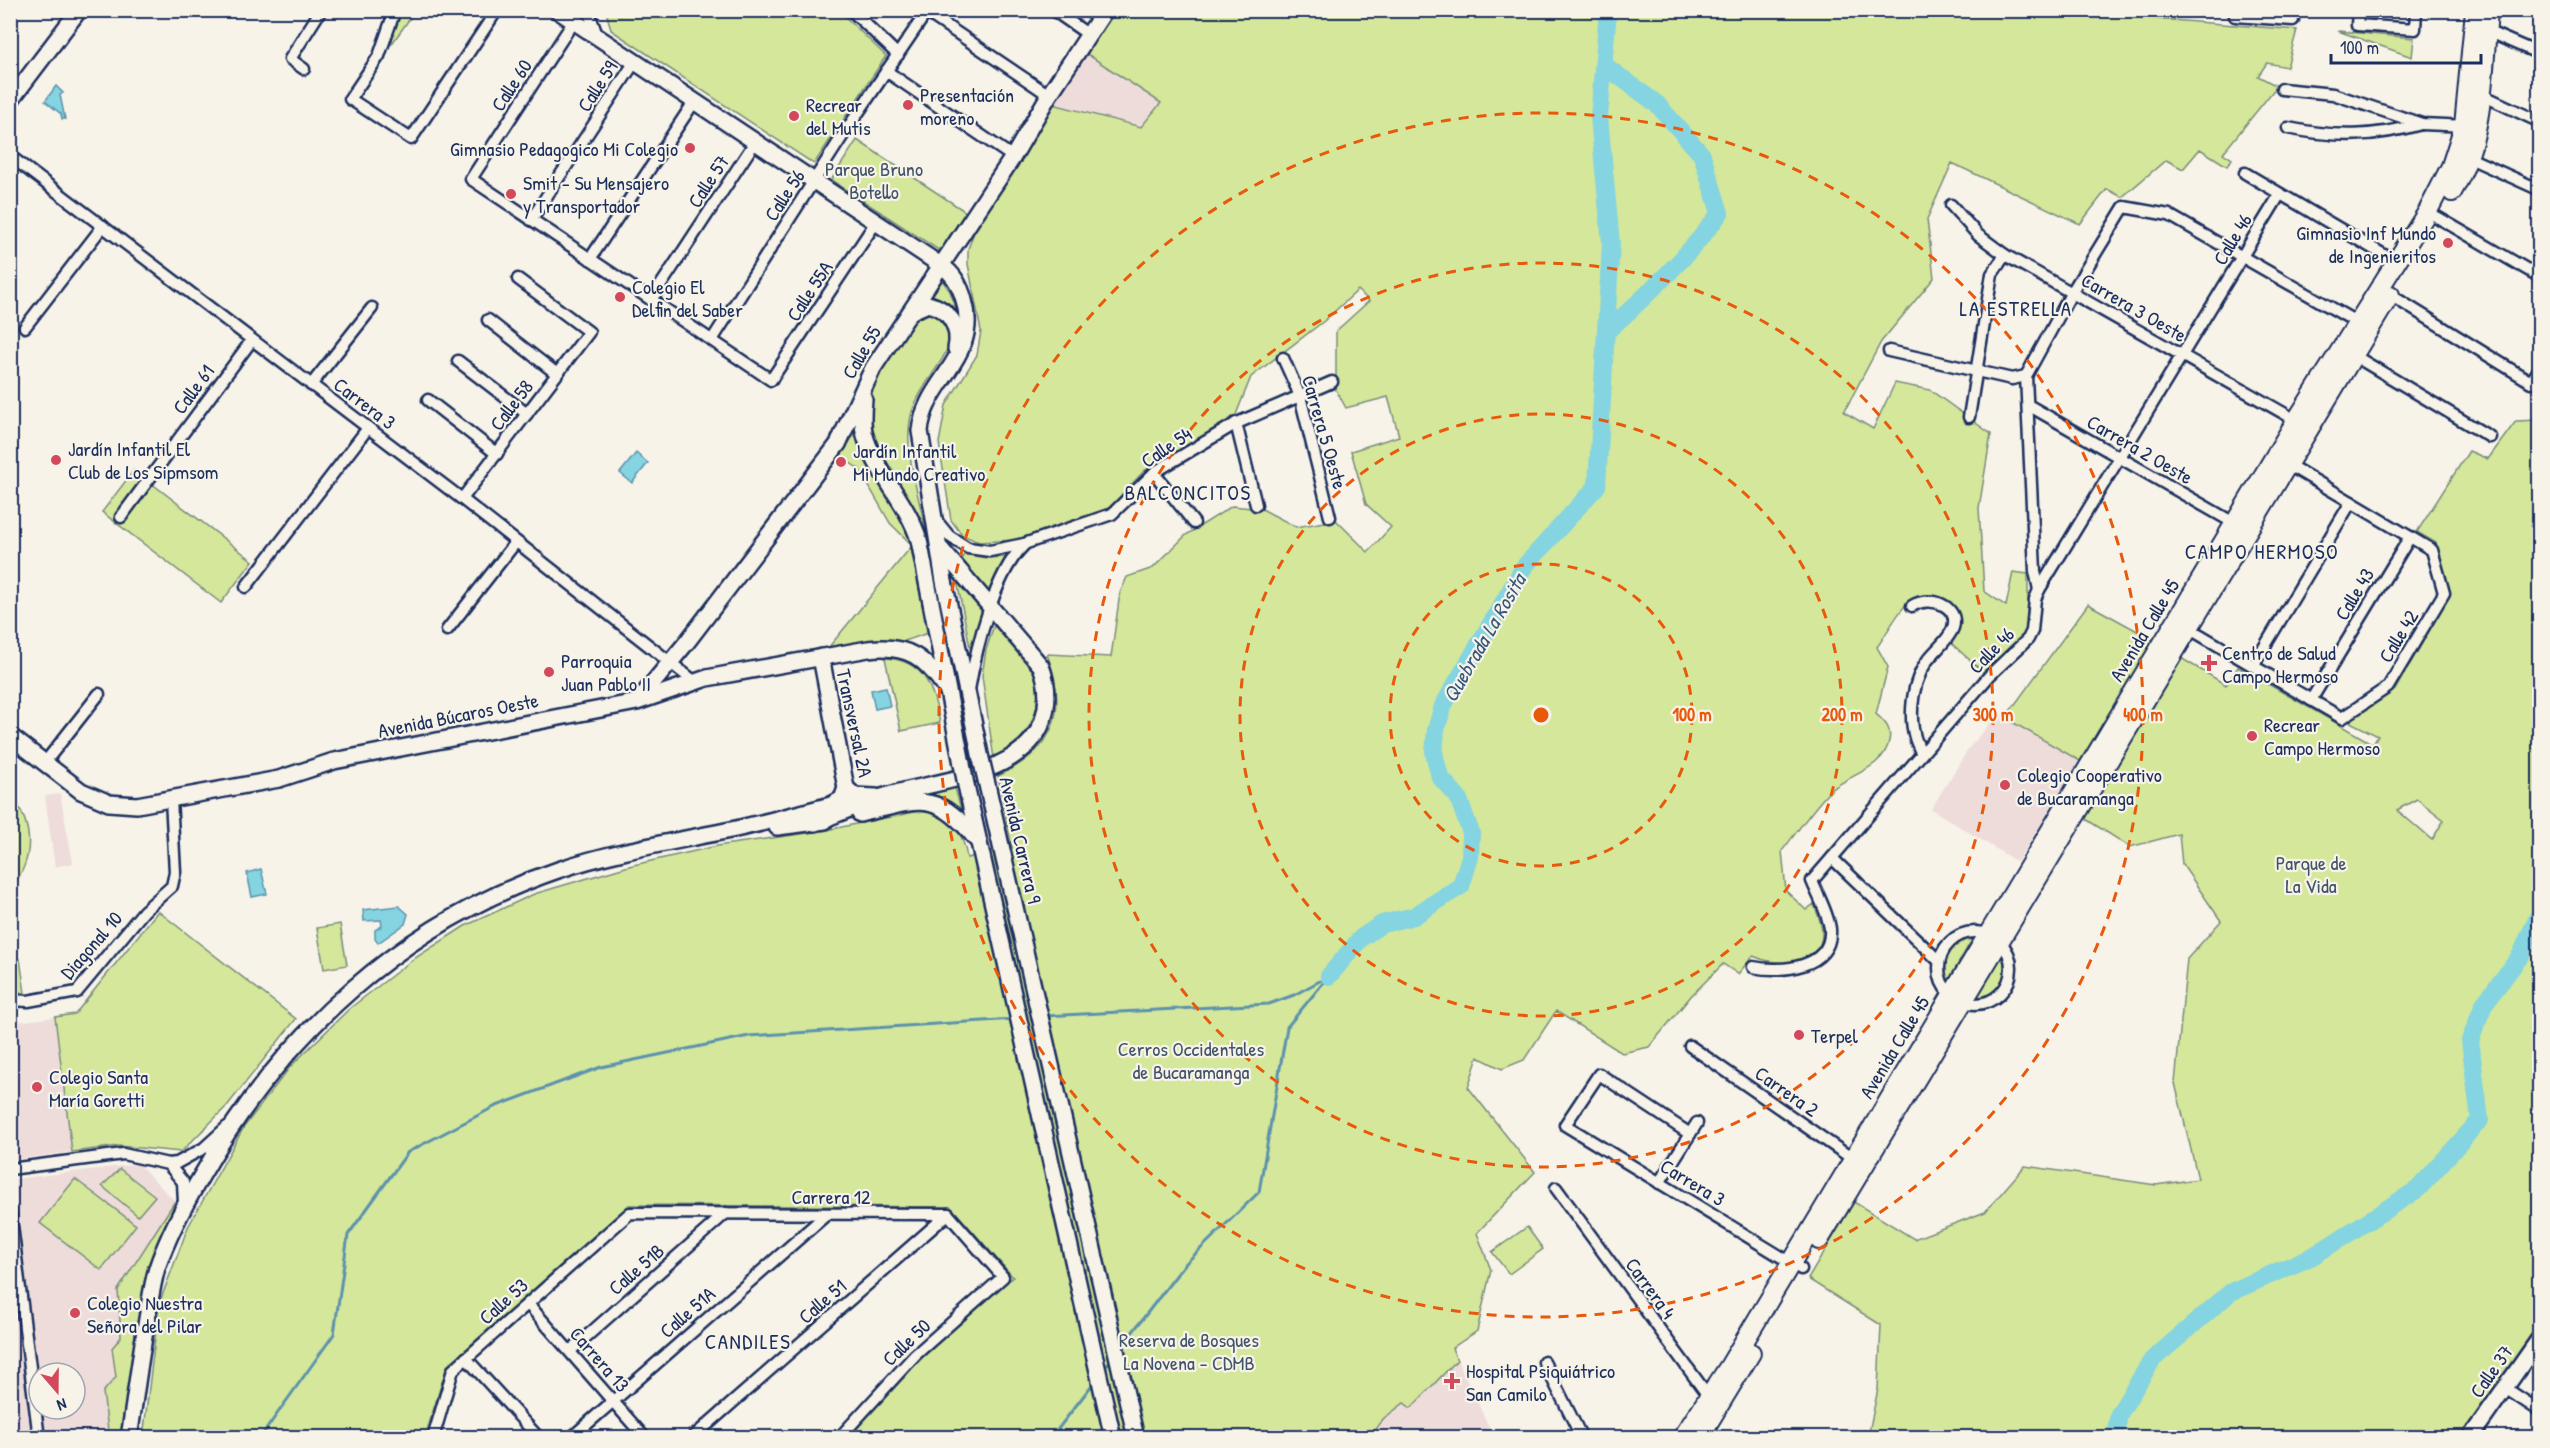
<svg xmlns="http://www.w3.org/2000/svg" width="2550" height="1448" font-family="'Patrick Hand',sans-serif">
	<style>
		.built { fill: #eedcdb }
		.green { fill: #d5e79a; stroke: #788b7c; stroke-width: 1.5; fill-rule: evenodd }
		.water { fill: #85d4e1; stroke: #5b92ad; stroke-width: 1.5 }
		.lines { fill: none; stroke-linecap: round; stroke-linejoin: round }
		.stream { stroke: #5b92ad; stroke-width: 3 }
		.river { stroke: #85d4e1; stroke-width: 18 }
		.street-casing { stroke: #1b2f5e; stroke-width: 15 }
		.secondary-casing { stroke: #1b2f5e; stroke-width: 20 }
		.primary-casing { stroke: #1b2f5e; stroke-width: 22 }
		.street { stroke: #f7f3e8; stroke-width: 10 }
		.secondary { stroke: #f7f3e8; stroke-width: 15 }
		.primary { stroke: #f7f3e8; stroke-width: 18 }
		.secondary-bridge-casing { stroke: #1b2f5e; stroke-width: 20; stroke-linecap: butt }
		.secondary-bridge { stroke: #f7f3e8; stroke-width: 15 }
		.ring { fill: none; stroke: #e8590c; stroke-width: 3; stroke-dasharray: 10 8 }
		.poi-dot { fill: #d1495b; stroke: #f7f3e8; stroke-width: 2 }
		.labels { text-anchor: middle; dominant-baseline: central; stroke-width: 4.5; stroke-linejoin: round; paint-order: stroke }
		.street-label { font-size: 20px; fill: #1b2f5e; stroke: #f7f3e8 }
		.poi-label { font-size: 20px; fill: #1b2f5e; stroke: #f7f3e8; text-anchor: start }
		.park-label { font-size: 20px; fill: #40546a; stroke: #f7f3e8 }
		.neighbourhood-label { font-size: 21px; letter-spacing: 1.5px; fill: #1b2f5e; stroke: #f7f3e8 }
		.water-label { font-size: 21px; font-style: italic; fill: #36587f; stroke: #f7f3e8 }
		.centre { fill: #e8590c; stroke: #f7f3e8; stroke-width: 3 }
		.ring-label { font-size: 18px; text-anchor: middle; font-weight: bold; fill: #e8590c; stroke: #f7f3e8; stroke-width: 4.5; stroke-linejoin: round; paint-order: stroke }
	</style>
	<rect width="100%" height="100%" fill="#f7f3e8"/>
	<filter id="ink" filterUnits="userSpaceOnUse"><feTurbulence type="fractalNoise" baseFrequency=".0167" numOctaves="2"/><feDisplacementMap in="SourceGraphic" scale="12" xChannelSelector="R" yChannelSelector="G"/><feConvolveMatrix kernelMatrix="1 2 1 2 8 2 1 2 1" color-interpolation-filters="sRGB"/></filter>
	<g filter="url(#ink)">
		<g class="built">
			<polygon points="1084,52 1161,103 1141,127 1053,104"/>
			<polygon points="1998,714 2080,761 2017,862 1931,809 1969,748"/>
			<polygon points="60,794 73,863 55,867 45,796"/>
			<polygon points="55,1017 72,1152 11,1160 10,1023"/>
			<polygon points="138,1164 175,1201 118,1290 121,1337 112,1348 116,1377 103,1392 109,1437 46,1437 43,1409 75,1409 75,1373 39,1373 39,1379 14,1179"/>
			<polygon points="10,1274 31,1429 26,1434 27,1437 11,1437"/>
			<polygon points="1457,1360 1494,1437 1371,1438 1383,1419 1405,1402 1411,1407"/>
		</g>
		<g class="green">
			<path d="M2044,10L2297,30L2287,67L2267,63L2258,76L2277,86L2223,153L2232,159L2227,166L2200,149L2183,169L2166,160L2122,197L2107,189L2080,224L1952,163L1927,219L1934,278L1881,342L1844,412L1873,429L1895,383L1930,390L1991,434L1979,508L1984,591L2006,606L2013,572L2028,574V628L2026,634L1985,674L1951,643C1977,615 1939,581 1910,601C1899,609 1886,635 1877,647L1888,667L1876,714C1885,722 1892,728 1889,741C1883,771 1846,774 1828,793C1811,811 1797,832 1782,851L1786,891L1806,910L1814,904C1817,913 1823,925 1822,935C1820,969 1775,966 1753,956L1738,974L1723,964L1691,996L1649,1047L1622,1053L1556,1011L1524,1060L1502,1069L1478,1057L1468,1087L1535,1172L1477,1233L1491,1270L1477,1331L1452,1348L1457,1360L1411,1408L1404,1403L1383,1419L1371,1437H849L923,1357L1013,1277L951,1207L629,1205L447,1366L425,1437L143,1438L159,1304L188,1227L244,1127L290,1067L349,1009L412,960L465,926L534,894L629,866L717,846L822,831L924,810C952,816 963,831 967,858L1012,848L998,776C1055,749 1069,712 1047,654L1111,657L1120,593L1127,577L1153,568L1186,535L1232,506L1262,509L1296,527L1336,520L1368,552L1391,527L1366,504L1351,451L1399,436L1388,397L1346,408L1336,390V331L1369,301L1358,290L1324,321L1251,377L1235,417L1144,471L1109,508L1015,540L979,542L962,535L951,520L939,443L946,405L977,355L981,331L968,264V249L974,232L1053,104L1141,127L1161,103L1084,52L1113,11Z"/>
			<polygon points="397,11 415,11 391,45"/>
			<polygon points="606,11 839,11 886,56 814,164 611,30"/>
			<polygon points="2338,31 2414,38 2412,57"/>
			<polygon points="857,140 966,212 940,251 831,180"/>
			<polygon points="941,279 950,291 956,309 943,300 929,297"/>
			<path d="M923,314C941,313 945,321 952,337C944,364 922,383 913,409C899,449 924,507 929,549C926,539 923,528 918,518C899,477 851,427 875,379C886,357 903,337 916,317Z"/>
			<path d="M2539,420V1323L2460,1437L2219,1438L2195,1433L2194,1438L1868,1437L1878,1389L1881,1325L1808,1279L1854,1202L1914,1239L1985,1212L2025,1166L2156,1185L2198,1179L2175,1083L2187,959L2221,921L2182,864L2179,834L2130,847L2084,818L2181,658L2226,685L2238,667L2373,744L2378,736L2348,721L2395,690L2450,595L2436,543L2417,532L2469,451L2488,459L2516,421ZM2417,799L2444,820L2432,840L2397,810Z"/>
			<path d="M856,432C872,472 897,506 912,545L890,523L859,469L840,456Z"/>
			<polygon points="134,470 253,561 221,603 102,512"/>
			<polygon points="911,547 928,633 902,642 869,641 829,647"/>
			<polygon points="964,554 986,558 1007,557 990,595 960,563"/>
			<polygon points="956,576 986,610 970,647"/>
			<polygon points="2088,604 2154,640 2080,761 2005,718"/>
			<path d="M994,625C1007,638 1023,651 1031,667C1049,702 1028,744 994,759L982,676L986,650Z"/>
			<path d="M885,658C926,660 933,689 940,723L901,731Z"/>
			<polygon points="955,788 961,809 944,802 880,805"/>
			<path d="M11,795C34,825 35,859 11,888Z"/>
			<polygon points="158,911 296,1019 227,1106 181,1152 119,1146 72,1152 55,1017 75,1014"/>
			<polygon points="340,924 347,965 324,969 317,928"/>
			<path d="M1967,938H1973L1947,983C1938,964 1947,945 1967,938Z"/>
			<path d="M2002,954C2009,977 2001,999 1975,999Z"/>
			<polygon points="20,959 25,993 11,991 11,960"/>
			<polygon points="120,1169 155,1196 138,1216 102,1186"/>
			<polygon points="75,1179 136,1225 101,1270 40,1223"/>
			<polygon points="175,1201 143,1296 121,1437 109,1437 103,1392 116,1377 112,1348 121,1337 118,1290"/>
			<polygon points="1527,1227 1543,1249 1509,1274 1492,1252"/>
		</g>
		<g class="water">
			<polygon points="56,86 63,93 60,95 65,119 62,119 61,114 45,101"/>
			<polygon points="636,453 648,463 632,483 620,473"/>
			<polygon points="886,687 890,706 875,709 871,690"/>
			<polygon points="261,869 267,894 252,897 247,873"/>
			<polygon points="399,906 408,914 405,924 378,943 375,939 375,930 382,926 381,920 364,921 363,910"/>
		</g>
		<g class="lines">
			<g class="stream">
				<polyline points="1045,1016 1269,1004 1294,995 1329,976"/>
				<polyline points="1121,1347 1185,1264 1259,1192 1287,1027 1328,977"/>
				<polyline points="1102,1371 1113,1357"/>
				<polyline points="260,1438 334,1334 348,1235 408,1152 494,1107 601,1067 749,1036 1015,1019"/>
				<polyline points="1051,1438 1095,1381"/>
			</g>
			<g class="river">
				<path d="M1604,65L1657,104L1702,155L1720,213C1687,258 1647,295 1606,332"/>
				<polyline points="1329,976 1361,938 1382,924 1414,916 1461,886 1470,857 1471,833 1458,797 1440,777 1434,753 1436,730 1443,706 1524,567 1597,486 1611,243 1599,117 1608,10"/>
				<polyline points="2115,1438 2119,1414 2152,1360 2231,1292 2313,1256 2418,1189 2480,1120 2470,1041 2484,1004 2521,955 2540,912"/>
			</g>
			<g class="street-casing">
				<g id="street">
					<polyline points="395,10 379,56 350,99 411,139 497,10"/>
					<polyline points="581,10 471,179 771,380 876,222"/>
					<polyline points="588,10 598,38"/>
					<polyline points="851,10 898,55"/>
					<polyline points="1053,10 1089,35"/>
					<polyline points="2159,10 2175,10"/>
					<polyline points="2235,10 2235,16 2293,20 2294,10"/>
					<polyline points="2358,10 2357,25 2415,29 2416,10"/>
					<polyline points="926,12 1049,95"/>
					<polyline points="2482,29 2540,54"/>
					<polyline points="304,69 290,59 321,10"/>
					<polyline points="886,71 1013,157"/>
					<polyline points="2282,89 2333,94 2422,124 2468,126"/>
					<polyline points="2482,95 2540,122"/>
					<path d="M2288,128C2335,138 2376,137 2421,124"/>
					<polyline points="2463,155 2540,190"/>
					<polyline points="10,156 462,499 695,682"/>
					<polyline points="2245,173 2396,262"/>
					<polyline points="1951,205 1978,235 2005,255 2301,423"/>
					<polyline points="2437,217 2540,277"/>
					<polyline points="531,220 634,63"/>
					<polyline points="590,259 694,102"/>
					<polyline points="2387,293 2531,382 2540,368"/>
					<polyline points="651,300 755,142"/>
					<polyline points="488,320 557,374"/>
					<polyline points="25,327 103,226"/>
					<polyline points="712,340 845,132 928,10"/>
					<polyline points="1889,351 2012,379 2026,376"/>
					<polyline points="2353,355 2490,437"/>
					<polyline points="1283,358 1300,396 1330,517"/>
					<polyline points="458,361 527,414"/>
					<polyline points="2026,376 2072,292 2124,207 2169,215 2358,323"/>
					<polyline points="2026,376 2035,571 2039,590"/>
					<polyline points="311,385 372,308"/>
					<polyline points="428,400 497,454"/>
					<polyline points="2028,405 2234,523"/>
					<polyline points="1969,417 1992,274 2005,255"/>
					<polyline points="1236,423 1256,505"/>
					<polyline points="1154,473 1194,523"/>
					<polyline points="462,499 589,332 518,279"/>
					<polyline points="121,517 252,340"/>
					<polyline points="935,519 949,536 968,548 990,551 1024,544 1112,514 1155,472 1235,424 1332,382"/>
					<polyline points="246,587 368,428"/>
					<path d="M1912,606C1931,594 1960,607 1953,628C1949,640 1934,651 1927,661C1910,686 1906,728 1922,753"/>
					<polyline points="2185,626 2342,718 2388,687 2444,593 2432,550 2287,464"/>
					<polyline points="447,630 516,542"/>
					<polyline points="2253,666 2351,502"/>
					<path d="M969,690C976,649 994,574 1024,545"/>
					<polyline points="2311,700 2410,537"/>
					<polyline points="50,756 99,694"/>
					<polyline points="1832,858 1939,961"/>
					<circle cx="1975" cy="968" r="36"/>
					<path d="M1753,967C1781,973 1833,968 1830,929C1828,913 1818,896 1812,881L1990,675L2028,639L2032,631L2035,599L2039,590L2280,194"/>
					<polyline points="10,1000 28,1001 77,992 144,911 172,886 175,872 171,799"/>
					<polyline points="1690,1046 1857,1162"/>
					<polyline points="1690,1134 1599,1074 1565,1125 1801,1269"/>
					<polyline points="168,1164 183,1182 184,1203"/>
					<polyline points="10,1169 123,1154 168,1164 177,1163 204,1148 227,1127"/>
					<polyline points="1659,1183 1697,1123"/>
					<polyline points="1556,1188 1712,1401"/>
					<polyline points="10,1210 39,1438"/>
					<polyline points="528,1304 645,1438"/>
					<polyline points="570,1351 726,1213"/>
					<polyline points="466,1358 539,1438"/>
					<polyline points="1544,1362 1582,1438"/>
					<polyline points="2505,1388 2540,1411"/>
					<polyline points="433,1438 453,1370 630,1213 948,1214 1003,1277 915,1355 839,1438"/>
					<polyline points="571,1438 827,1214"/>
					<polyline points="692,1438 948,1214"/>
				</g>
			</g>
			<g class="secondary-casing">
				<g id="secondary">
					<path d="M557,10L942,266C954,274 960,285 964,300C981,358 925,379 920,431L944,581L981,759"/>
					<polyline points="10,101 79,10"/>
					<path d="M912,311L928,304C949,309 961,327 956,349"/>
					<path d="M864,399C863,410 862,421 864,432C874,471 907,501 919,540L962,764"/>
					<polyline points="821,657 846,788 855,796 876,797"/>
					<polyline points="639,700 687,642 838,444 873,368 1013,157 1049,95 1105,10"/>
					<path d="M10,736L81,791L109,803L137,805L279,779L334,761L637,702L707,678L868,649C909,644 925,658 947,690"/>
					<polyline points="986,780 1136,1438"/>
					<polyline points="966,785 1113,1438"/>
					<path d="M860,814C916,801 936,788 976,839"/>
					<path d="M815,823C840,813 864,802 889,795C938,780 1025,775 1043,720C1049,701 1048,684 1041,666L941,549"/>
					<polyline points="777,827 825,821"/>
					<path d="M129,1438C135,1398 140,1359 147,1319C150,1302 152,1285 157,1268C168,1235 185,1204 202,1175C282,1034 403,923 558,870C617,850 679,841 740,828C771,821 801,813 831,805L842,799L846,788"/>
					<polyline points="2470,1438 2540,1338"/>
				</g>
			</g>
			<g class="primary-casing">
				<g id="primary">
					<path d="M2452,192C2485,137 2483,73 2488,10"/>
					<polyline points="1819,1240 2390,295"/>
					<polyline points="1682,1438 1730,1365 2296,421 2428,211 2451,166 2464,126 2475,10"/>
					<polyline points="1699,1438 1751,1353"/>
				</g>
			</g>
			<use href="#street" class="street"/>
			<use href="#secondary" class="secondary"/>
			<use href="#primary" class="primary"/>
			<g class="secondary-bridge-casing">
				<g id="secondary-bridge">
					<polyline points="981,759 986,780"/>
					<polyline points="962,764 966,785"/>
				</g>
			</g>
			<use href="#secondary-bridge" class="secondary-bridge"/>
		</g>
	</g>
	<g class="ring">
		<circle cx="1541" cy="715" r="151"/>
		<circle cx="1541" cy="715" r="301"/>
		<circle cx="1541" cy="715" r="452"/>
		<circle cx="1541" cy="715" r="602"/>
	</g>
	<g class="poi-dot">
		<circle cx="908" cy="105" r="6"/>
		<circle cx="794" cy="116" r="6"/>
		<circle cx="690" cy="148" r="6"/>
		<circle cx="511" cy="194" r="6"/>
		<circle cx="2448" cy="243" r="6"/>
		<circle cx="620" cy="297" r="6"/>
		<circle cx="56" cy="460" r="6"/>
		<circle cx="841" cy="462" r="6"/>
		<path d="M2206 654h6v6h6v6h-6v6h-6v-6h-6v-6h6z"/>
		<circle cx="549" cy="672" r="6"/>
		<circle cx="2252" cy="736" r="6"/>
		<circle cx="2005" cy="785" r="6"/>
		<circle cx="1799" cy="1035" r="6"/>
		<circle cx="37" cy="1087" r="6"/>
		<circle cx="75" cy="1313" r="6"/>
		<path d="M1449 1372h6v6h6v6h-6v6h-6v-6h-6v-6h6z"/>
	</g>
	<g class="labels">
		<g class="street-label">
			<text transform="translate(511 85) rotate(-57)">Calle 60</text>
			<text transform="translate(597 86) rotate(-57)">Calle 59</text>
			<text transform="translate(708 181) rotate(-57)">Calle 57</text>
			<text transform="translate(784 195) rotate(-57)">Calle 56</text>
			<text transform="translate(2232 239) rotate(-59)">Calle 46</text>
			<text transform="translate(809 291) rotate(-57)">Calle 55A</text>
			<text transform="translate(2134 307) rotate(30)">Carrera 3 Oeste</text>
			<text transform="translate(861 352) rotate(-60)">Calle 55</text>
			<text transform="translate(193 389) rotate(-54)">Calle 61</text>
			<text transform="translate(365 403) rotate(37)">Carrera 3</text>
			<text transform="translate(511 405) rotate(-53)">Calle 58</text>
			<text transform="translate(1325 432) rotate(74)">Carrera 5 Oeste</text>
			<text transform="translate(1166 447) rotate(-34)">Calle 54</text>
			<text transform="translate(2140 449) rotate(30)">Carrera 2 Oeste</text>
			<text transform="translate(2354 594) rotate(-59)">Calle 43</text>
			<text transform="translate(2144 630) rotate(-59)">Avenida Calle 45</text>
			<text transform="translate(2398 636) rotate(-59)">Calle 42</text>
			<text transform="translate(1991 650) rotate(-46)">Calle 46</text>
			<text transform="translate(458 715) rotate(-11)">Avenida Búcaros Oeste</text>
			<text transform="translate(855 723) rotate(78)">Transversal 2A</text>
			<text transform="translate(1021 840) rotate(77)">Avenida Carrera 9</text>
			<text transform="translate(91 945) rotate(-49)">Diagonal 10</text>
			<text transform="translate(1894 1047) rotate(-59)">Avenida Calle 45</text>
			<text transform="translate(1787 1091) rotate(35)">Carrera 2</text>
			<text transform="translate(1693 1182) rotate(31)">Carrera 3</text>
			<text x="831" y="1196">Carrera 12</text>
			<text transform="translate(636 1269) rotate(-41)">Calle 51B</text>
			<text transform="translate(1651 1288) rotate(54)">Carrera 4</text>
			<text transform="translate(503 1301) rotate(-42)">Calle 53</text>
			<text transform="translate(822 1301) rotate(-41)">Calle 51</text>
			<text transform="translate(687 1312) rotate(-41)">Calle 51A</text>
			<text transform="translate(906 1342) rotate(-44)">Calle 50</text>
			<text transform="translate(600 1359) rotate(49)">Carrera 13</text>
			<text transform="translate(2491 1371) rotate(-55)">Calle 37</text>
		</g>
		<g class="poi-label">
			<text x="920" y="94">Presentación<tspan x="920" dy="23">moreno</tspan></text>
			<text x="806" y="104">Recrear<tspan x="806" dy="23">del Mutis</tspan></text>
			<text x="678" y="148" text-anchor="end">Gimnasio Pedagogico Mi Colegio</text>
			<text x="523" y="182">Smit - Su Mensajero<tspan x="523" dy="23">y Transportador</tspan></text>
			<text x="2436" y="232" text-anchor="end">Gimnasio Inf Mundo<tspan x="2436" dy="23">de Ingenieritos</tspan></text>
			<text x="632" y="286">Colegio El<tspan x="632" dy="23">Delfin del Saber</tspan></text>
			<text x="68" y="448">Jardín Infantil El<tspan x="68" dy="23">Club de Los Sipmsom</tspan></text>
			<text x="853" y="450">Jardín Infantil<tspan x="853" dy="23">Mi Mundo Creativo</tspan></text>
			<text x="2222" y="652">Centro de Salud<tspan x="2222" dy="23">Campo Hermoso</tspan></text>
			<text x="561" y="660">Parroquia<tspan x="561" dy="23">Juan Pablo II</tspan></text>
			<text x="2264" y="724">Recrear<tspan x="2264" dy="23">Campo Hermoso</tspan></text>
			<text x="2017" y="774">Colegio Cooperativo<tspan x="2017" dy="23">de Bucaramanga</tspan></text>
			<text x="1811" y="1035">Terpel</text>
			<text x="49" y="1076">Colegio Santa<tspan x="49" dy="23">María Goretti</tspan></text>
			<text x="87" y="1302">Colegio Nuestra<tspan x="87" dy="23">Señora del Pilar</tspan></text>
			<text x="1466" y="1370">Hospital Psiquiátrico<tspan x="1466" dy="23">San Camilo</tspan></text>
		</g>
		<g class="park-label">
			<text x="874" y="168">Parque Bruno<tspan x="874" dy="23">Botello</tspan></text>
			<text x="2311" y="862">Parque de<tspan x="2311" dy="23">La Vida</tspan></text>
			<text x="1191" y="1048">Cerros Occidentales<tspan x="1191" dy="23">de Bucaramanga</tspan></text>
			<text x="1189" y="1339">Reserva de Bosques<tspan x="1189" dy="23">La Novena - CDMB</tspan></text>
		</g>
		<g class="neighbourhood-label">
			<text x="2016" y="308">LA ESTRELLA</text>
			<text x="1188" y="492">BALCONCITOS</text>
			<text x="2262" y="551">CAMPO HERMOSO</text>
			<text x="748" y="1341">CANDILES</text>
		</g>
		<g class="water-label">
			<text transform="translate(1484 638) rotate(-60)">Quebrada La Rosita</text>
		</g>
	</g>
	<circle cx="1541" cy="715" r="9" class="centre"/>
	<g class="ring-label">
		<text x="1692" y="721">100 m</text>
		<text x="1842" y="721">200 m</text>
		<text x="1993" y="721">300 m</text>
		<text x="2143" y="721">400 m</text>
	</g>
	<rect width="2550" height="1448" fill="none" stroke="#f7f3e8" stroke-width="36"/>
	<rect x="18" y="18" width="2514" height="1412" fill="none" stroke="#1b2f5e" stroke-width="2" filter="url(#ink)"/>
	<g transform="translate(57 1391) rotate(160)"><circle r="28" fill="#f7f3e8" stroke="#9fa5b1" stroke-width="1.5"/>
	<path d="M0-4.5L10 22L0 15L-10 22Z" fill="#d1495b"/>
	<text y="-9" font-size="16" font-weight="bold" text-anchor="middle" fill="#1b2f5e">N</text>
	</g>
	<path d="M2331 54v9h150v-9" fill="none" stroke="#1b2f5e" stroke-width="3"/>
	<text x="2340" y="54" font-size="18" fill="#1b2f5e" stroke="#f7f3e8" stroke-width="4.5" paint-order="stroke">100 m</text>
</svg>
